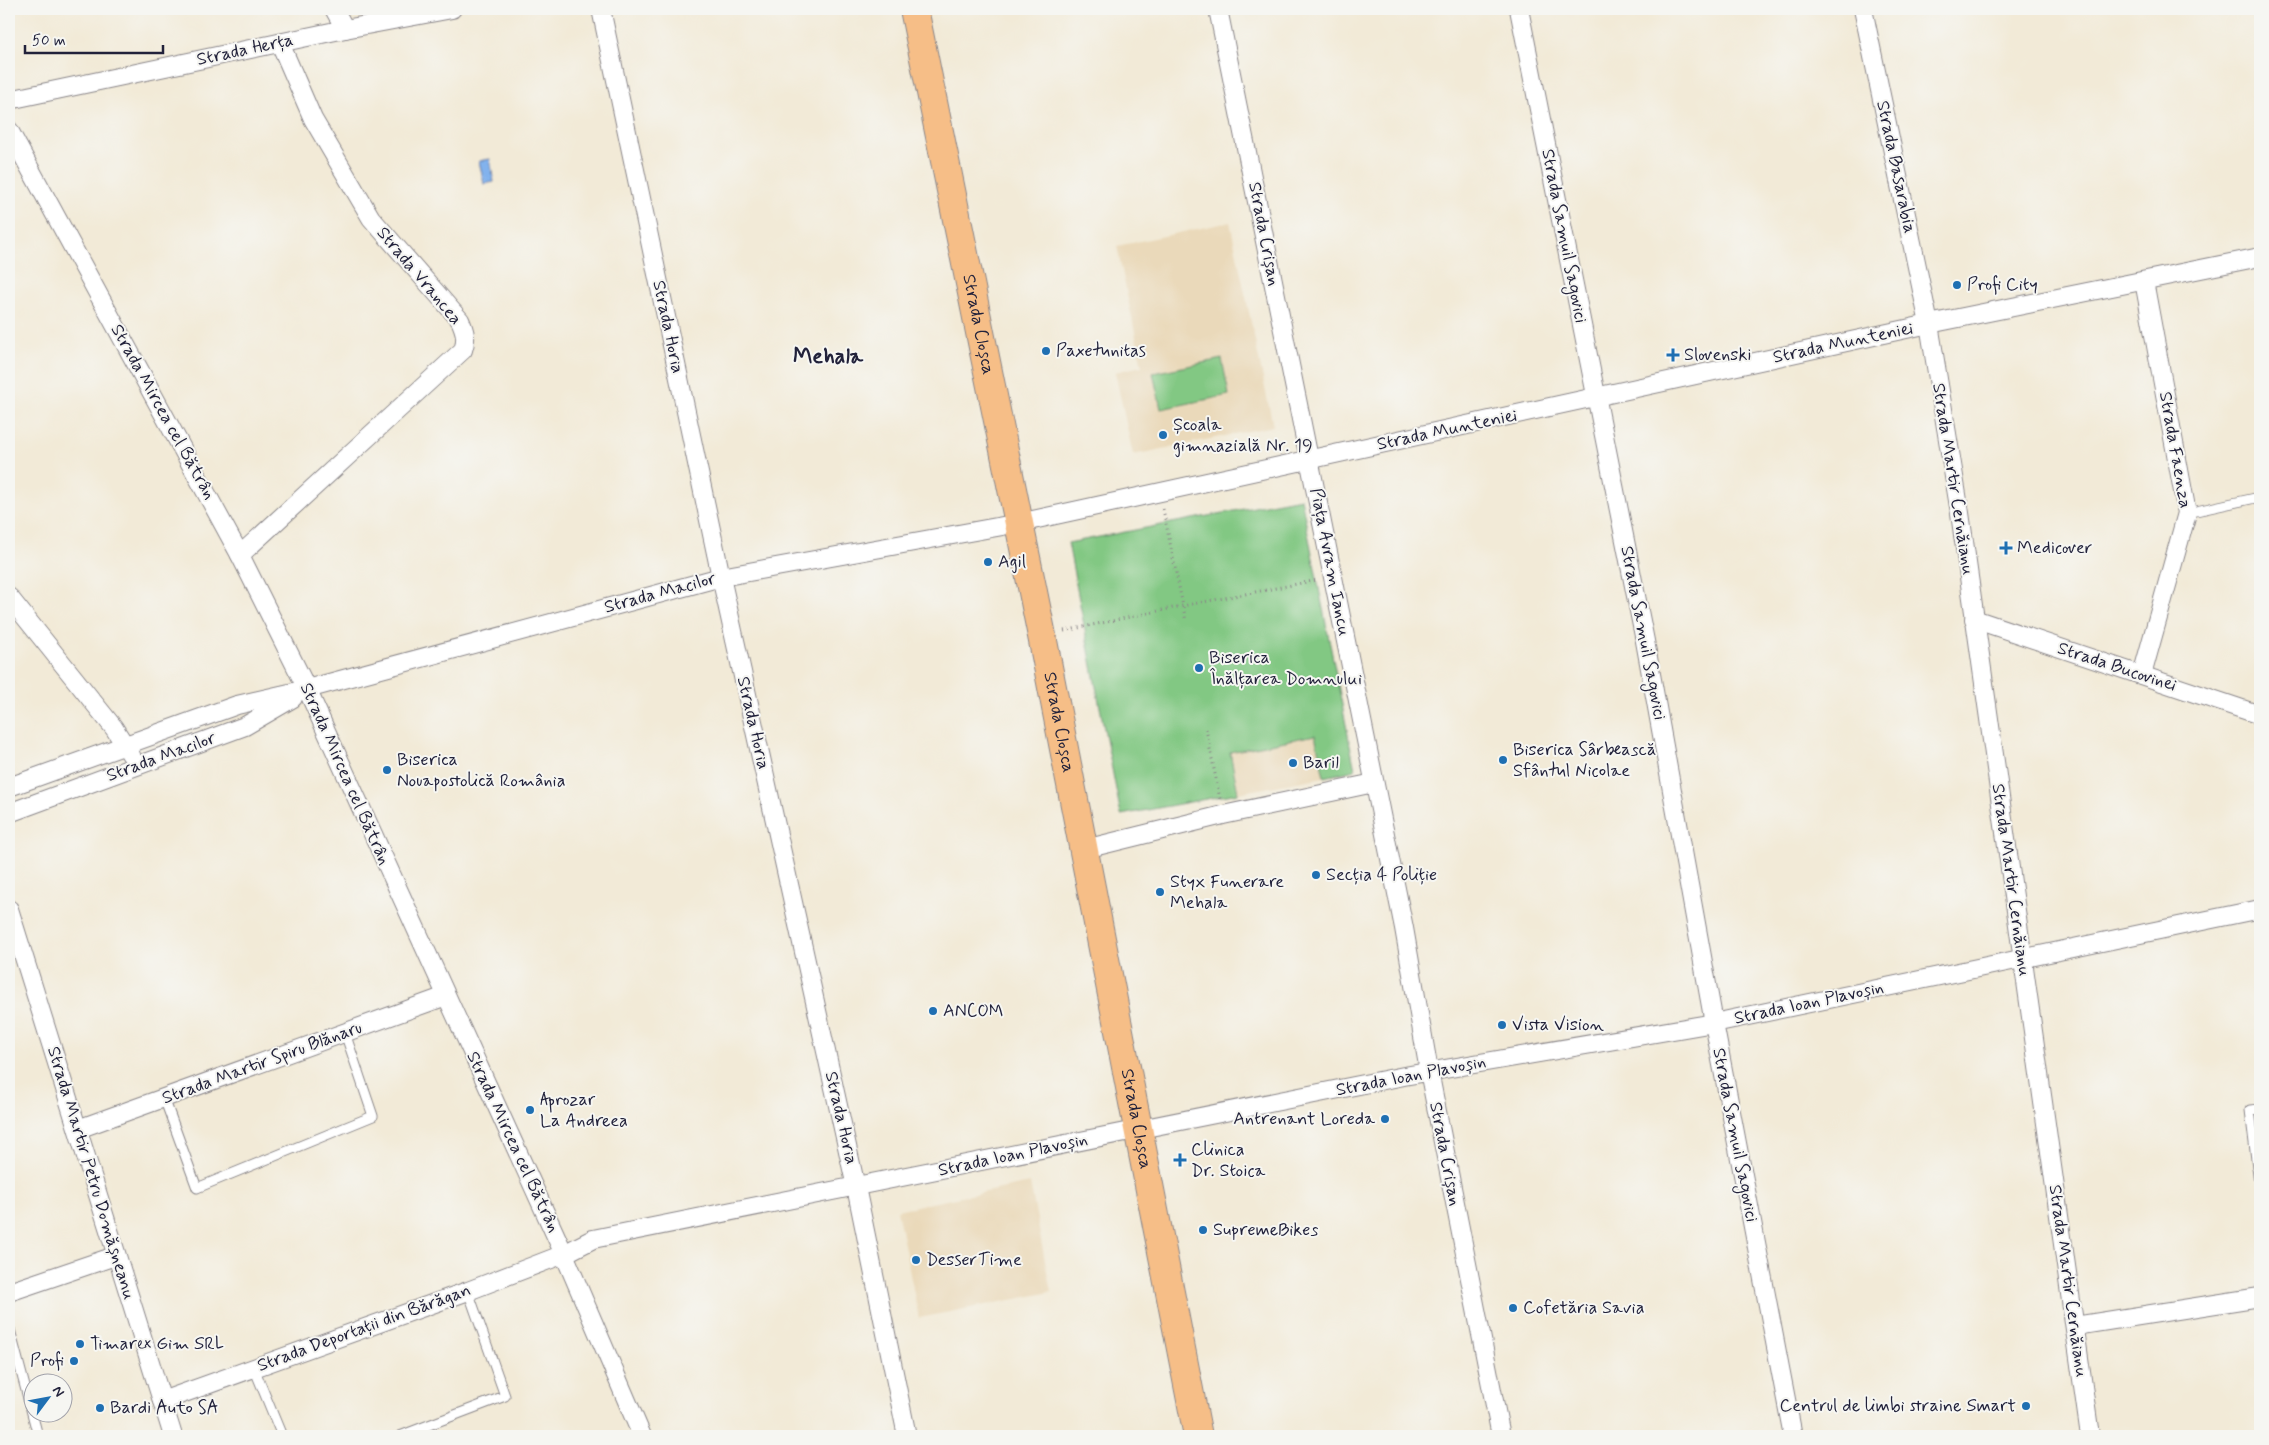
<svg xmlns="http://www.w3.org/2000/svg" width="2269" height="1445" font-family="Mynerve,sans-serif">
	<style>
		.built { fill: #ead9ba }
		.green { fill: #82c883; stroke: #52755f }
		.water { fill: #82b2ed; stroke: #526a94 }
		.lines { fill: none; stroke-linecap: round; stroke-linejoin: round }
		.service-casing { stroke: #8a8689; stroke-width: 11 }
		.minor-casing { stroke: #8a8689; stroke-width: 20 }
		.primary-casing { stroke: #8a8689; stroke-width: 30 }
		.path { stroke: #8a8689; stroke-width: 3; stroke-dasharray: 1 4; stroke-linecap: butt }
		.service { stroke: #fff; stroke-width: 9 }
		.minor { stroke: #fff; stroke-width: 18 }
		.primary { stroke: #f6be87; stroke-width: 28 }
		.poi-dot { fill: #1f6fb2; stroke: #f6f6f2; stroke-width: 2 }
		.labels { text-anchor: middle; dominant-baseline: central; stroke-width: 4; stroke-linejoin: round; paint-order: stroke }
		.street-label { font-size: 18px; fill: #22223b; stroke: #f6f6f2 }
		.poi-label { font-size: 18px; fill: #22223b; stroke: #f6f6f2; text-anchor: start }
		.district-label { font-size: 22px; font-weight: bold; fill: #22223b; stroke: #f6f6f2 }
	</style>
	<rect width="100%" height="100%" fill="#f6f6f2"/>
	<filter id="ink" filterUnits="userSpaceOnUse"><feTurbulence type="fractalNoise" baseFrequency=".02" numOctaves="2"/><feDisplacementMap in="SourceGraphic" scale="10" xChannelSelector="R" yChannelSelector="G"/><feConvolveMatrix kernelMatrix="1 2 1 2 8 2 1 2 1" color-interpolation-filters="sRGB"/></filter>
	<filter id="wash" filterUnits="userSpaceOnUse"><feTurbulence type="fractalNoise" baseFrequency=".0096" numOctaves="4" result="noise"/><feDisplacementMap in="SourceGraphic" scale="20" xChannelSelector="R" yChannelSelector="G"/><feGaussianBlur stdDeviation="1.12" result="paint"/><feColorMatrix in="noise" values="0 0 0 0 0 0 0 0 0 0 0 0 0 0 0 0 0 1.4 0 .05"/><feComposite in="paint" operator="in"/></filter>
	<g filter="url(#wash)">
		<rect width="100%" height="100%" fill="#f2ead7"/>
		<g class="built">
			<polygon points="1230,222 1273,426 1133,455 1115,372 1142,366 1117,246"/>
			<polygon points="1315,735 1324,777 1238,793 1230,752"/>
			<polygon points="1030,1183 1051,1292 919,1318 897,1210"/>
		</g>
		<g class="green">
			<polygon points="1222,359 1229,395 1161,409 1153,373"/>
			<polygon points="1301,498 1355,770 1324,777 1315,735 1230,752 1238,793 1121,815 1068,543"/>
		</g>
		<polygon class="water" points="490,159 494,182 484,184 479,161"/>
	</g>
	<g filter="url(#ink)">
		<g class="lines">
			<g class="service-casing">
				<g id="service">
					<polyline points="2187,513 2260,497"/>
					<polyline points="164,1098 197,1188 373,1116 345,1033"/>
					<polyline points="2260,1109 2250,1110 2260,1192"/>
					<polyline points="9,1326 38,1436"/>
					<polyline points="254,1368 282,1436"/>
					<polyline points="400,1436 505,1396 468,1291"/>
				</g>
			</g>
			<g class="minor-casing">
				<g id="minor">
					<polyline points="334,9 345,29"/>
					<polyline points="601,9 721,577 856,1187 907,1436"/>
					<polyline points="1218,9 1404,928 1429,1071 1501,1436"/>
					<polyline points="1519,9 1645,641 1714,1023 1793,1436"/>
					<polyline points="1863,9 1929,324 1960,513 2090,1436"/>
					<polyline points="9,100 345,29 452,9"/>
					<polyline points="9,130 240,555 307,689 564,1254 642,1436"/>
					<path d="M240,555L463,350C467,339 465,331 460,320L371,218L313,119L280,43"/>
					<polyline points="9,597 114,728 131,755"/>
					<polyline points="1974,619 2260,715"/>
					<polyline points="2142,675 2187,513 2144,281"/>
					<polyline points="9,787 237,705 307,689 721,577 1019,523 1929,324 2260,257"/>
					<polyline points="9,813 245,726 293,698"/>
					<polyline points="1085,849 1223,815 1374,783"/>
					<polyline points="9,909 173,1436"/>
					<polyline points="78,1129 446,996"/>
					<polyline points="9,1292 115,1256"/>
					<polyline points="2075,1326 2260,1297"/>
					<polyline points="162,1401 468,1291 564,1254 593,1239 1404,1076 1714,1023 2260,909"/>
				</g>
			</g>
			<g class="primary-casing">
				<g id="primary">
					<path id="s1" d="M914,9L1042,636L1198,1436"/>
				</g>
			</g>
			<g class="path">
				<polyline points="1163,509 1186,621"/>
				<polyline points="1064,631 1182,606 1318,580"/>
				<polyline points="1206,729 1220,799"/>
			</g>
			<use href="#service" class="service"/>
			<use href="#minor" class="minor"/>
			<use href="#primary" class="primary"/>
		</g>
	</g>
	<g class="poi-dot">
		<circle cx="1957" cy="285" r="5"/>
		<circle cx="1046" cy="351" r="5"/>
		<path d="M1670.5 347.5h5v5h5v5h-5v5h-5v-5h-5v-5h5z"/>
		<circle cx="1163" cy="435" r="5"/>
		<path d="M2003.5 540.5h5v5h5v5h-5v5h-5v-5h-5v-5h5z"/>
		<circle cx="988" cy="562" r="5"/>
		<circle cx="1199" cy="668" r="5"/>
		<circle cx="1503" cy="760" r="5"/>
		<circle cx="1293" cy="763" r="5"/>
		<circle cx="387" cy="770" r="5"/>
		<circle cx="1316" cy="875" r="5"/>
		<circle cx="1160" cy="892" r="5"/>
		<circle cx="933" cy="1011" r="5"/>
		<circle cx="1502" cy="1025" r="5"/>
		<circle cx="530" cy="1110" r="5"/>
		<circle cx="1385" cy="1119" r="5"/>
		<path d="M1177.5 1152.5h5v5h5v5h-5v5h-5v-5h-5v-5h5z"/>
		<circle cx="1203" cy="1230" r="5"/>
		<circle cx="916" cy="1260" r="5"/>
		<circle cx="1513" cy="1308" r="5"/>
		<circle cx="80" cy="1344" r="5"/>
		<circle cx="74" cy="1361" r="5"/>
		<circle cx="2026" cy="1406" r="5"/>
		<circle cx="100" cy="1408" r="5"/>
	</g>
	<g class="labels">
		<g class="street-label">
			<text transform="translate(245 50) rotate(-12)">Strada Herța</text>
			<text transform="translate(1896 167) rotate(78)">Strada Basarabia</text>
			<text transform="translate(1264 234) rotate(79)">Strada Crișan</text>
			<text transform="translate(1564 236) rotate(79)">Strada Samuil Sagovici</text>
			<text transform="translate(419 276) rotate(50)">Strada Vrancea</text>
			<text stroke="none"><textPath href="#s1" startOffset="322">Strada Cloșca</textPath></text>
			<text transform="translate(668 327) rotate(78)">Strada Horia</text>
			<text transform="translate(1843 343) rotate(-12)">Strada Munteniei</text>
			<text transform="translate(163 412) rotate(61)">Strada Mircea cel Bătrân</text>
			<text transform="translate(1447 430) rotate(-12)">Strada Munteniei</text>
			<text transform="translate(2175 450) rotate(80)">Strada Faenza</text>
			<text transform="translate(1953 479) rotate(81)">Strada Martir Cernăianu</text>
			<text transform="translate(1330 562) rotate(79)">Piața Avram Iancu</text>
			<text transform="translate(660 593) rotate(-15)">Strada Macilor</text>
			<text transform="translate(1643 633) rotate(79)">Strada Samuil Sagovici</text>
			<text transform="translate(2117 667) rotate(18)">Strada Bucovinei</text>
			<text stroke="none"><textPath href="#s1" startOffset="728">Strada Cloșca</textPath></text>
			<text transform="translate(753 723) rotate(77)">Strada Horia</text>
			<text transform="translate(161 757) rotate(-20)">Strada Macilor</text>
			<text transform="translate(345 774) rotate(66)">Strada Mircea cel Bătrân</text>
			<text transform="translate(2011 880) rotate(82)">Strada Martir Cernăianu</text>
			<text transform="translate(1809 1003) rotate(-12)">Strada Ioan Plavoșin</text>
			<text transform="translate(262 1063) rotate(-20)">Strada Martir Spiru Blănaru</text>
			<text transform="translate(1411 1076) rotate(-11)">Strada Ioan Plavoșin</text>
			<text transform="translate(841 1118) rotate(77)">Strada Horia</text>
			<text stroke="none"><textPath href="#s1" startOffset="1132">Strada Cloșca</textPath></text>
			<text transform="translate(1735 1135) rotate(79)">Strada Samuil Sagovici</text>
			<text transform="translate(513 1142) rotate(65)">Strada Mircea cel Bătrân</text>
			<text transform="translate(1445 1154) rotate(79)">Strada Crișan</text>
			<text transform="translate(1013 1155) rotate(-12)">Strada Ioan Plavoșin</text>
			<text transform="translate(91 1173) rotate(73)">Strada Martir Petru Domășneanu</text>
			<text transform="translate(2068 1281) rotate(82)">Strada Martir Cernăianu</text>
			<text transform="translate(364 1328) rotate(-20)">Strada Deportații din Bărăgan</text>
		</g>
		<g class="poi-label">
			<text x="1967" y="285">Profi City</text>
			<text x="1056" y="351">Paxetunitas</text>
			<text x="1684" y="355">Slovenski</text>
			<text x="1173" y="425">Școala<tspan x="1173" dy="21">gimnazială Nr. 19</tspan></text>
			<text x="2017" y="548">Medicover</text>
			<text x="998" y="562">Agil</text>
			<text x="1209" y="658">Biserica<tspan x="1209" dy="21">Înălțarea Domnului</tspan></text>
			<text x="1513" y="750">Biserica Sârbească<tspan x="1513" dy="21">Sfântul Nicolae</tspan></text>
			<text x="397" y="760">Biserica<tspan x="397" dy="21">Nouapostolică România</tspan></text>
			<text x="1303" y="763">Baril</text>
			<text x="1326" y="875">Secția 4 Poliție</text>
			<text x="1170" y="882">Styx Funerare<tspan x="1170" dy="21">Mehala</tspan></text>
			<text x="943" y="1011">ANCOM</text>
			<text x="1512" y="1025">Vista Vision</text>
			<text x="540" y="1100">Aprozar<tspan x="540" dy="21">La Andreea</tspan></text>
			<text x="1375" y="1119" text-anchor="end">Antrenant Loreda</text>
			<text x="1191" y="1150">Clinica<tspan x="1191" dy="21">Dr. Stoica</tspan></text>
			<text x="1213" y="1230">SupremeBikes</text>
			<text x="926" y="1260">DesserTime</text>
			<text x="1523" y="1308">Cofetăria Savia</text>
			<text x="90" y="1344">Timarex Gim SRL</text>
			<text x="64" y="1361" text-anchor="end">Profi</text>
			<text x="2016" y="1406" text-anchor="end">Centrul de limbi straine Smart</text>
			<text x="110" y="1408">Bardi Auto SA</text>
		</g>
		<g class="district-label">
			<text x="828" y="357">Mehala</text>
		</g>
	</g>
	<rect width="2269" height="1445" fill="none" stroke="#f6f6f2" stroke-width="30"/>
	<g transform="translate(48 1398) rotate(58)"><circle r="24" fill="#f6f6f2" stroke="#a1a1a9"/>
	<path d="M0-4L9 19L0 12L-9 19Z" fill="#1f6fb2"/>
	<text y="-8" font-size="14" font-weight="bold" text-anchor="middle" fill="#22223b">N</text>
	</g>
	<path d="M25 45v8h138v-8" fill="none" stroke="#22223b" stroke-width="2.5"/>
	<text x="32" y="45" font-size="15" fill="#22223b" stroke="#f6f6f2" stroke-width="4" paint-order="stroke">50 m</text>
</svg>
